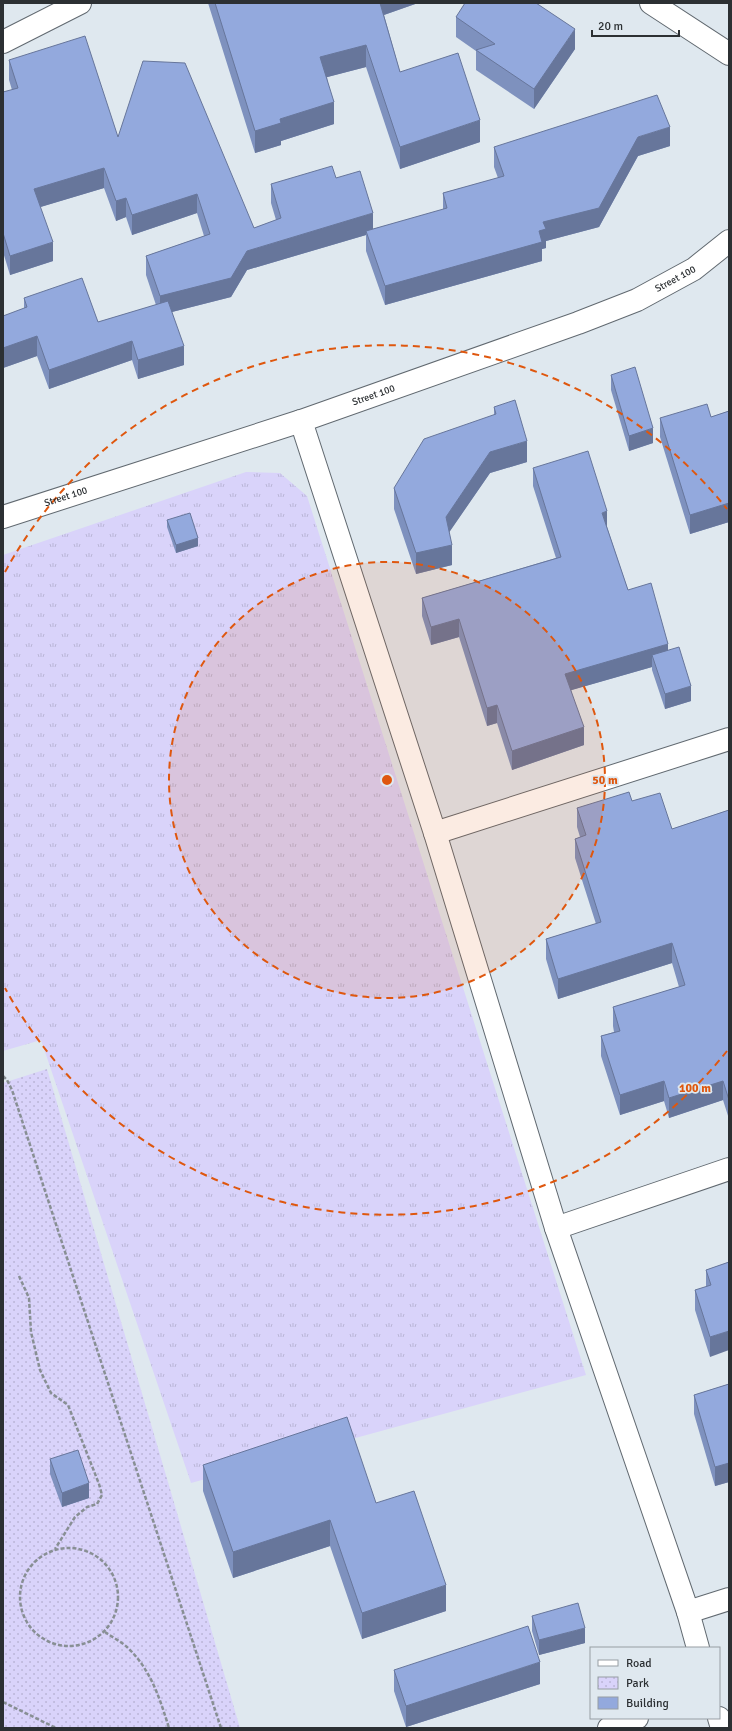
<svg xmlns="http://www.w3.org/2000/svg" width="732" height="1731" font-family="Signika,sans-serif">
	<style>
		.grass { fill: url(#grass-tufts) }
		.park { fill: url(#park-dots) }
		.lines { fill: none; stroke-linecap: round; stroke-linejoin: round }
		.minor-casing { stroke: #616970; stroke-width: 24 }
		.path { stroke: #888f94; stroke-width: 2.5; stroke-dasharray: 4 2; stroke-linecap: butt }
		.minor { stroke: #fff; stroke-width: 22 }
		.wall { fill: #7e91be }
		.shaded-wall { fill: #67769b }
		.building { fill: #93a9dd; stroke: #67769b }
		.ring { fill: none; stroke: #df570e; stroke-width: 2; stroke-dasharray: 7 5 }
		.labels { text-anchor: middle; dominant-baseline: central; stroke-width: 3.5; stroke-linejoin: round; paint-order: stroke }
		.street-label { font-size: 10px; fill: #2c3033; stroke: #dfe8ef }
		.centre { fill: #df570e; stroke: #dfe8ef; stroke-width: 2 }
		.ring-label { font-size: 12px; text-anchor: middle; font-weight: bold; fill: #df570e; stroke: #dfe8ef; stroke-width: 3.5; stroke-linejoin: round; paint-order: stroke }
	</style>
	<defs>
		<pattern id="grass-tufts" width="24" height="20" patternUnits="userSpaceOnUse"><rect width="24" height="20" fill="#d9d3fa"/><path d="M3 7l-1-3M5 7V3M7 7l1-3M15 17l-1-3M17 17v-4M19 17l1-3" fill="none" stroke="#bab5d7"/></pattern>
		<pattern id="park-dots" width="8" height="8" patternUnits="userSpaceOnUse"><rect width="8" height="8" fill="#d9d3fa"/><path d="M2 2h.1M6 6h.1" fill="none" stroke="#bab5d7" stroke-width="1.8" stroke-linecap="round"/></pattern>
	</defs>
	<rect width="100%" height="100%" fill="#dfe8ef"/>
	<polygon class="grass" points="246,472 280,473 307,496 586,1375 191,1483 41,1040 3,1051 3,555"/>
	<polygon class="park" points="47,1069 240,1728 3,1728 3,1083"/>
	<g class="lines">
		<g class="minor-casing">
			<g id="minor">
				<polyline points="651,3 729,54"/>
				<polyline points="3,42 80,3"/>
				<polyline points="301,421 435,833 556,1228 688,1612 698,1648"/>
				<path id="s1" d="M3,517L301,421L578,323L637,300L694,269L729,241"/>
				<polyline points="435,833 729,739"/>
				<polyline points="556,1228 729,1169"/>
				<polyline points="688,1612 729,1599"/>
				<polyline points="719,1718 722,1728"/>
				<polyline points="609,1728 637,1718"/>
			</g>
		</g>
		<g class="path">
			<polyline points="3,1076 7,1080 12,1090 221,1728"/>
			<polyline points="19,1276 29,1298 31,1332 40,1370 51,1393 68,1405 99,1484 102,1495 97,1504 87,1507 75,1517 55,1549"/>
			<circle cx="69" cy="1597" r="49"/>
			<path d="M105,1632C112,1637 122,1642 128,1648C151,1670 160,1699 169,1728"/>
			<polyline points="3,1702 56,1728"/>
		</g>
		<use href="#minor" class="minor"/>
	</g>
	<g class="wall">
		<polygon points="208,3 418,3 384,15 400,72 480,142 400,169 366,67 327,77 334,124 281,141 281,145 255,153"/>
		<polygon points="456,17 575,49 534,109 476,70 476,51 456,37"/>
		<polygon points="9,60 118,137 254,228 276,220 271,203 271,184 336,178 373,229 443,210 443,193 498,178 494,167 494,147 670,146 638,156 599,227 546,241 546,248 542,249 542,261 385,305 366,251 366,235 247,270 231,297 172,312 184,365 138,379 132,360 49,389 37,356 3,368 3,316 24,309 24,298 98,322 156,305 146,275 146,256 204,236 197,213 132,235 126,217 116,221 104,188 40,207 53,261 10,275 3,252 3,92 12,90 9,80"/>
		<polygon points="611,375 653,443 629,451 611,390"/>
		<polygon points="494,407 527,462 490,473 449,532 452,565 416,574 394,509 394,488 494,415"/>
		<polygon points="729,411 729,522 690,534 660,437 660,418 711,417"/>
		<polygon points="533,468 607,527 628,590 668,650 691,701 665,709 652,670 652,667 571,690 584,745 512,770 497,723 487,726 459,637 431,645 422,616 422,598 556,558 533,486"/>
		<polygon points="167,520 198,546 176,553 167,527"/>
		<polygon points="632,801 672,829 729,810 729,1119 723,1100 669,1118 664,1101 620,1115 601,1056 601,1036 614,1032 613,1026 613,1007 679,987 672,963 558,999 546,959 546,939 596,924 575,858 575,839 580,837 577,827 577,808"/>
		<polygon points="729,1262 710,1357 695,1310 695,1290 706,1287 706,1270"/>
		<polygon points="729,1384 729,1482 715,1486 694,1414 694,1395"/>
		<polygon points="50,1459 89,1498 62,1507 50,1474"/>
		<polygon points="203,1465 376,1503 446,1611 362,1639 330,1546 233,1578 203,1491"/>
		<polygon points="532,1616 585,1643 539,1655 532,1631"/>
		<polygon points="394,1670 540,1684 406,1727 394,1691"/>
	</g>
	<g class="shaded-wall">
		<polygon points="378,3 418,3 378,17"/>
		<polygon points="575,29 575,49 534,109 534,89"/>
		<polygon points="366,45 366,67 320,79 320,57"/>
		<polygon points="334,102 334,124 281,141 281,145 255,153 255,131 280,119"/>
		<polygon points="480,120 480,142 400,169 400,147"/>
		<polygon points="670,127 670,146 638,156 599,227 546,241 546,248 542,249 542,261 385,305 385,286 539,231 543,222 638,137"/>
		<polygon points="104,168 104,188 34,209 34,189"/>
		<polygon points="197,194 197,213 132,235 132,215"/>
		<polygon points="126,198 126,217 116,221 116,201"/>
		<polygon points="373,213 373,232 366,231 366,235 247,270 231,297 160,315 160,296 247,251"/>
		<polygon points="53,242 53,261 10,275 10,256"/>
		<polygon points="37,336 37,356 3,368 3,348"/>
		<polygon points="132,341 132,360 49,389 49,370"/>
		<polygon points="184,346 184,365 138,379 138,360"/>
		<polygon points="653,428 653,443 629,451 629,436"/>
		<polygon points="527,441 527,462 490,473 446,537 446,517 490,452"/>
		<polygon points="729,503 729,522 690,534 690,515"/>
		<polygon points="607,511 607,530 602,513"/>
		<polygon points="198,538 198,546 176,553 176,545"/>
		<polygon points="452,545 452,565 416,574 416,553"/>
		<polygon points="459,619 459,637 431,645 431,627"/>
		<polygon points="668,644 668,663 652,655 652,667 565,692 565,674"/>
		<polygon points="691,686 691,701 665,709 665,694"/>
		<polygon points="497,705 497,723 487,726 487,708"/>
		<polygon points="584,727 584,745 512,770 512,751"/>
		<polygon points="672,943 672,963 558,999 558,979"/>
		<polygon points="664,1081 664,1101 620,1115 620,1095"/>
		<polygon points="723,1081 723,1100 669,1118 669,1098"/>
		<polygon points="729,1331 729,1350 710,1357 710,1337"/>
		<polygon points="729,1463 729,1482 715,1486 715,1467"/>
		<polygon points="89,1483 89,1498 62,1507 62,1493"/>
		<polygon points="330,1520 330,1546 233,1578 233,1552"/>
		<polygon points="446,1585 446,1611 362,1639 362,1613"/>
		<polygon points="585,1628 585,1643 539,1655 539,1640"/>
		<polygon points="540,1662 540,1684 406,1727 406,1706"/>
	</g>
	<g class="building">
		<polygon points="215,3 380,3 400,72 458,53 480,120 400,147 366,45 320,57 334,102 280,119 281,123 255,131"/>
		<polygon points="465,3 536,3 575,29 534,89 476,50 495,44 456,17"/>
		<polygon points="85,36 118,137 143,61 185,63 254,228 281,218 271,184 332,166 336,178 360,171 373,213 247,251 231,278 160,296 146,256 210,234 197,194 132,215 126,198 116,201 104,168 34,189 53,242 10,256 3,233 3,92 18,88 9,60"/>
		<polygon points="657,95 670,127 638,137 599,208 543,222 546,229 539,231 542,242 385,286 366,231 447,208 443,193 504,176 494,147"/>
		<polygon points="82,278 98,322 168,301 184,346 138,360 132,341 49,370 37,336 3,348 3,316 27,307 24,298"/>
		<polygon points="635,367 653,428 629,436 611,375"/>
		<polygon points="515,400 527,441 490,452 446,517 452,545 416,553 394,488 424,439 496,414 494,407"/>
		<polygon points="707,404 711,417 729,411 729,503 690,515 660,418"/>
		<polygon points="588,451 607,511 602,513 628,590 651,583 668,644 565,674 584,727 512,751 497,705 487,708 459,619 431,627 422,598 561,557 533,468"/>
		<polygon points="190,513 198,538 176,545 167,520"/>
		<polygon points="679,647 691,686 665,694 652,655"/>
		<polygon points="629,792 632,801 660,793 672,829 729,810 729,1100 723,1081 669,1098 664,1081 620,1095 601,1036 620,1031 613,1007 685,985 672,943 558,979 546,939 601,922 575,839 586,835 577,808"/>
		<polygon points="729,1262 729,1331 710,1337 695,1290 711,1285 706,1270"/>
		<polygon points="729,1384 729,1463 715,1467 694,1395"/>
		<polygon points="347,1417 376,1503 414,1491 446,1585 362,1613 330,1520 233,1552 203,1465"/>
		<polygon points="78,1450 89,1483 62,1493 50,1459"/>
		<polygon points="578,1603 585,1628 539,1640 532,1616"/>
		<polygon points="528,1626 540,1662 406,1706 394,1670"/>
	</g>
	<circle cx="387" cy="780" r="218" fill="#df570e" fill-opacity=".12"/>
	<g class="ring">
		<circle cx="387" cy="780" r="218"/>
		<path d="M727 1051A435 435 0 0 1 5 988M5 572A435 435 0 0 1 727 509"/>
	</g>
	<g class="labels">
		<g class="street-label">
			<text stroke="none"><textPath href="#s1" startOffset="714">Street 100</textPath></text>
			<text stroke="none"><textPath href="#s1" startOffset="390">Street 100</textPath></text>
			<text stroke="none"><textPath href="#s1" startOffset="66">Street 100</textPath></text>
		</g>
	</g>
	<circle cx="387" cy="780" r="6" class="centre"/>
	<g class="ring-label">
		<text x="605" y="784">50 m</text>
		<text x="695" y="1092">100 m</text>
	</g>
	<rect width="732" height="1731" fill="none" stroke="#2c3033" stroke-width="8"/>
	<rect x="590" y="1647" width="130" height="72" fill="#dfe8ef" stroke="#979ea4"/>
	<rect x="598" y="1660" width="20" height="6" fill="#ffffff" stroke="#979ea4"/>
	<text x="626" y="1667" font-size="12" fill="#2c3033">Road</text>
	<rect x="598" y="1677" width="20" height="12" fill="url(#park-dots)" stroke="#979ea4"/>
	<text x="626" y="1687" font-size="12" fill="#2c3033">Park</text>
	<rect x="598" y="1697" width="20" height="12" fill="#93a9dd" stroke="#979ea4"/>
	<text x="626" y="1707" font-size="12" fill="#2c3033">Building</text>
	<path d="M592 30v6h87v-6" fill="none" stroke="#2c3033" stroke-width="2"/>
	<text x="598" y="30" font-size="12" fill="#2c3033" stroke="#dfe8ef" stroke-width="3" paint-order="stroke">20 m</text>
</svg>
